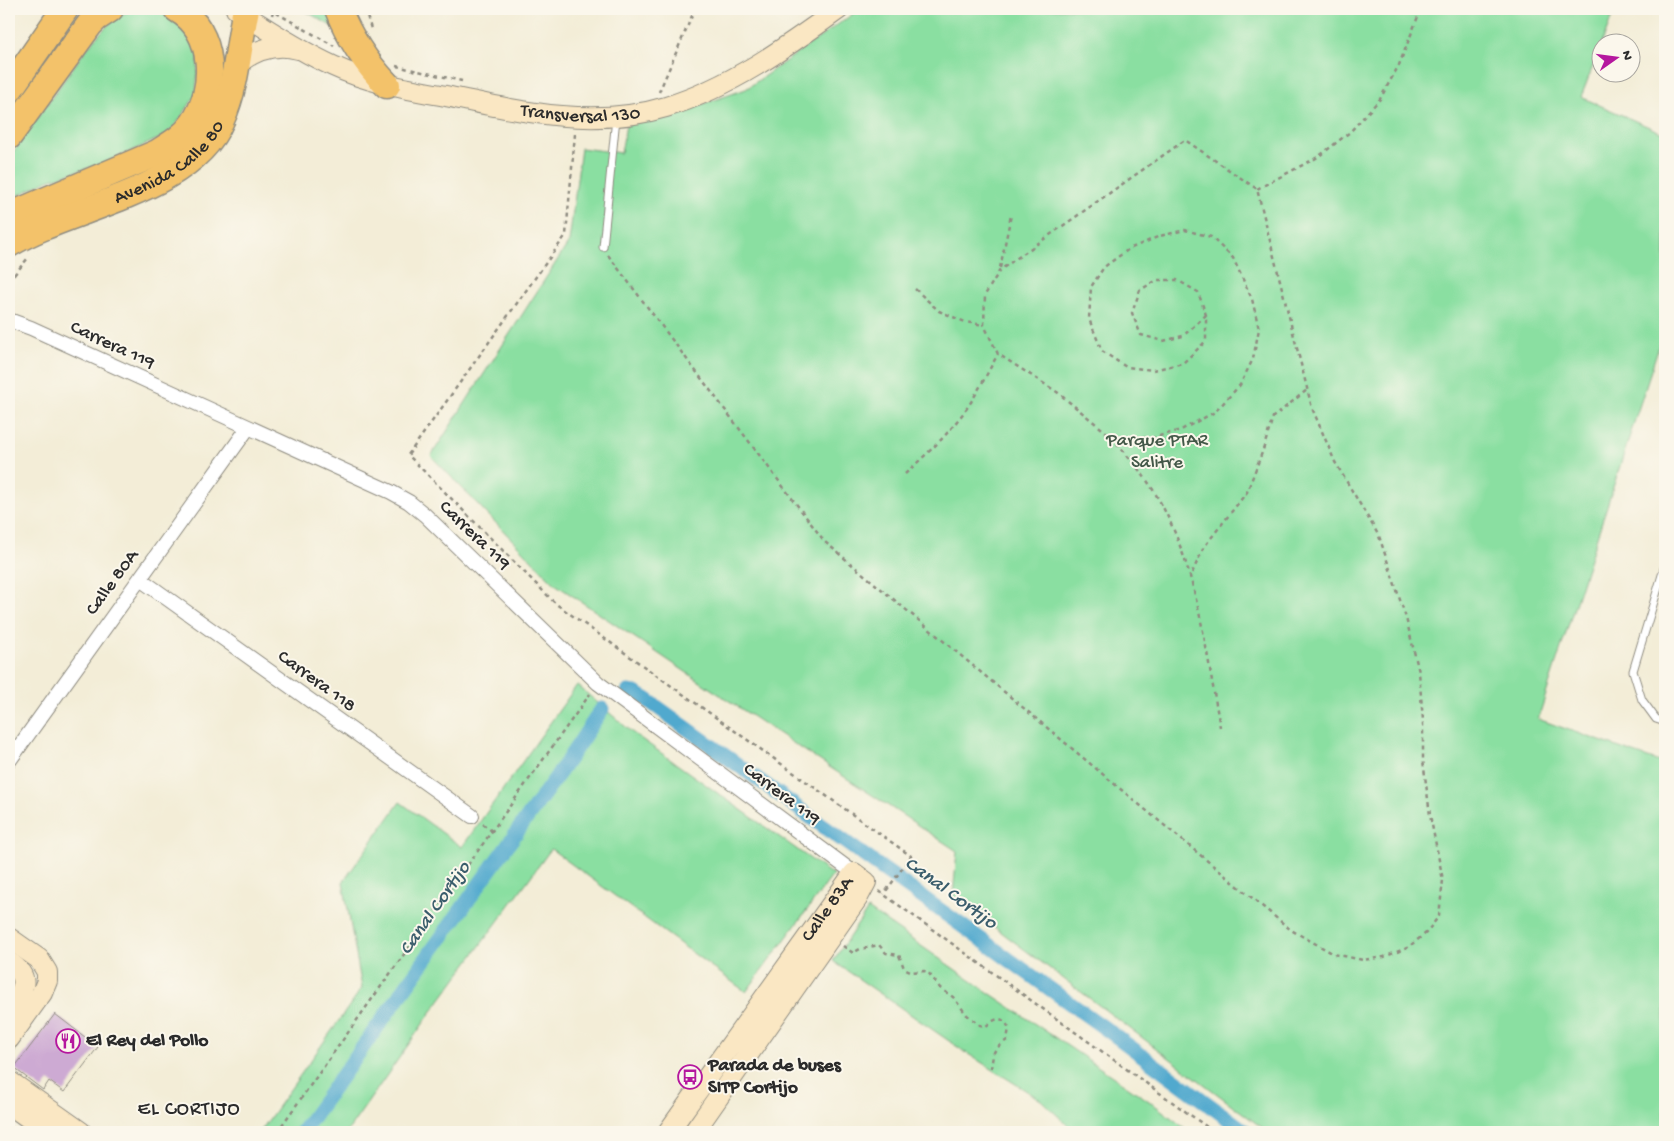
<svg xmlns="http://www.w3.org/2000/svg" width="1674" height="1141" font-family="'Gochi Hand',sans-serif">
	<style>
		.green { fill: #8adfa1; stroke: #5a8566 }
		.lines { fill: none; stroke-linecap: round; stroke-linejoin: round }
		.canal { stroke: #51a9ce; stroke-width: 15 }
		.building { fill: #cdaad3 }
		.lane-casing { stroke: #8f8c81; stroke-width: 9 }
		.street-casing { stroke: #8f8c81; stroke-width: 16 }
		.secondary-casing { stroke: #8f8c81; stroke-width: 22 }
		.highway-casing { stroke: #8f8c81; stroke-width: 29 }
		.path { stroke: #8f8c81; stroke-width: 2.5; stroke-dasharray: 4 4; stroke-linecap: butt }
		.lane { stroke: #fff; stroke-width: 7 }
		.street { stroke: #fff; stroke-width: 14 }
		.secondary { stroke: #fae7c3; stroke-width: 20 }
		.highway { stroke: #f3c26a; stroke-width: 26 }
		.path-bridge { stroke: #8f8c81; stroke-width: 2.5; stroke-dasharray: 4 4; stroke-linecap: butt }
		.labels { text-anchor: middle; dominant-baseline: central; stroke-width: 4; stroke-linejoin: round; paint-order: stroke }
		.street-label { font-size: 19px; fill: #2b2b2b; stroke: #fbf7ec }
		.park-label { font-size: 19px; fill: #435848; stroke: #fbf7ec }
		.poi-label { font-size: 19px; font-weight: bold; fill: #2b2b2b; stroke: #fbf7ec; text-anchor: start }
		.water-label { font-size: 20px; font-style: italic; fill: #3a5d6c; stroke: #fbf7ec }
		.neighbourhood-label { font-size: 20px; letter-spacing: 1px; fill: #2b2b2b; stroke: #fbf7ec }
	</style>
	<rect width="100%" height="100%" fill="#fbf7ec"/>
	<filter id="ink" filterUnits="userSpaceOnUse"><feTurbulence type="fractalNoise" baseFrequency=".02" numOctaves="2"/><feDisplacementMap in="SourceGraphic" scale="10" xChannelSelector="R" yChannelSelector="G"/><feConvolveMatrix kernelMatrix="1 2 1 2 8 2 1 2 1" color-interpolation-filters="sRGB"/></filter>
	<filter id="wash" filterUnits="userSpaceOnUse"><feTurbulence type="fractalNoise" baseFrequency=".0096" numOctaves="4" result="noise"/><feDisplacementMap in="SourceGraphic" scale="20" xChannelSelector="R" yChannelSelector="G"/><feGaussianBlur stdDeviation="1.12" result="paint"/><feColorMatrix in="noise" values="0 0 0 0 0 0 0 0 0 0 0 0 0 0 0 0 0 1.4 0 .05"/><feComposite in="paint" operator="in"/></filter>
	<g filter="url(#wash)">
		<rect width="100%" height="100%" fill="#f3edd7"/>
		<g class="green">
			<polygon points="135,9 162,10 171,14 199,46 196,95 175,126 165,136 104,163 48,180 9,200 9,158 84,52 100,33 116,17"/>
			<polygon points="302,9 329,9 338,30"/>
			<polygon points="860,9 1615,9 1581,97 1665,134 1665,327 1538,719 1665,764 1665,1132 1268,1132 953,896 957,851 711,689 555,584 431,456 569,242 581,148 621,153 626,125 680,112 746,89"/>
			<polygon points="577,685 633,733 833,875 746,992 551,849 432,1011 347,1132 260,1132 362,988 343,882 400,802 462,847"/>
			<polygon points="868,909 976,984 1152,1103 1190,1132 1075,1132 1041,1100 965,1052 833,961"/>
		</g>
		<g class="lines">
			<g class="canal">
				<polyline points="628,692 635,693 646,699 1117,1037 1246,1132"/>
				<polyline points="302,1132 562,769 602,709"/>
			</g>
		</g>
		<g id="blocks">
			<polygon class="building" points="55,1014 98,1047 64,1092 49,1081 43,1090 14,1068"/>
		</g>
	</g>
	<g filter="url(#ink)">
		<use href="#blocks" fill-opacity="0" stroke="#8f8c81" stroke-width="1"/>
		<g class="lines">
			<g class="lane-casing">
				<g id="lane">
					<polyline points="603,247 616,118"/>
					<polyline points="1665,565 1633,671 1642,700 1656,719 1665,722"/>
				</g>
			</g>
			<g class="street-casing">
				<g id="street">
					<polyline points="9,320 31,328 391,492 409,502 425,515 598,683 854,873"/>
					<polyline points="140,579 472,816"/>
					<polyline points="9,761 248,428"/>
				</g>
			</g>
			<g class="secondary-casing">
				<g id="secondary">
					<path id="s1" d="M236,9C266,29 300,51 333,66C369,83 408,89 446,96C518,111 594,129 666,107C731,87 785,48 839,9"/>
					<path d="M237,64C255,50 276,43 298,49"/>
					<polyline points="9,938 39,959 47,972 47,981 42,993 9,1039"/>
					<path d="M9,962C34,979 22,991 9,1011"/>
					<polyline points="9,1081 81,1132"/>
					<polyline points="9,1104 48,1132"/>
					<path id="s2" d="M668,1132L854,873L866,882L857,899L694,1132"/>
				</g>
			</g>
			<g class="highway-casing">
				<g id="highway">
					<path d="M338,9C349,37 366,63 387,85"/>
					<polyline points="9,90 65,9"/>
					<polyline points="9,136 90,24 96,18 110,9"/>
					<path d="M9,216L157,153C170,145 184,137 193,124C217,90 216,31 177,9"/>
					<path id="s3" d="M9,244C71,206 191,192 221,120C237,85 238,46 246,9"/>
				</g>
			</g>
			<g class="path">
				<polyline points="365,9 371,29"/>
				<polyline points="1420,14 1431,9"/>
				<polyline points="272,15 273,11 334,46"/>
				<polyline points="396,66 462,81"/>
				<polyline points="659,92 695,9"/>
				<polyline points="575,134 566,235 408,455 556,604 911,856 884,894"/>
				<polyline points="1257,189 1318,157 1350,132 1380,99 1399,65 1421,9"/>
				<polyline points="608,255 825,542 1124,792 1291,930 1334,954 1363,960 1384,957 1407,948 1426,933 1439,916 1443,880 1430,815 1423,760 1423,720 1419,672 1406,618 1379,536 1335,462 1312,408 1257,189 1185,140 1000,270 985,295 984,325 998,354 1057,392 1112,437 1152,438 1181,430 1215,412 1240,385 1253,359 1259,329 1252,299 1233,258 1211,237 1185,230 1160,236 1129,249 1104,267 1091,287 1089,319 1102,351 1126,367 1153,370 1183,363 1206,341 1206,315 1198,292 1177,280 1157,280 1140,290 1132,313 1141,335 1163,341 1183,336 1206,315"/>
				<polyline points="1000,268 1011,215"/>
				<polyline points="9,281 28,258"/>
				<polyline points="915,289 939,311 965,322 984,325"/>
				<path d="M1112,437C1124,453 1139,468 1150,485C1196,556 1205,645 1220,727"/>
				<path d="M905,474C923,457 942,441 957,421C974,401 985,377 998,354"/>
				<polyline points="1192,573 1204,547 1247,492 1263,450 1273,417 1307,390"/>
				<polyline points="483,824 492,831"/>
				<polyline points="879,891 1214,1132"/>
				<path d="M843,946L853,953L860,949L879,945L886,953L899,955L904,968L912,972L924,971L928,972L940,988L953,997L967,1015L980,1025L986,1026C996,1018 1002,1015 1009,1028L1007,1040C992,1051 994,1050 991,1068"/>
				<polyline points="277,1132 590,694"/>
			</g>
			<use href="#lane" class="lane"/>
			<use href="#street" class="street"/>
			<use href="#secondary" class="secondary"/>
			<use href="#highway" class="highway"/>
			<polyline class="path-bridge" points="360,9 361,14 372,11 371,9"/>
		</g>
	</g>
	<defs>
		<g id="restaurant-ring" transform="scale(1.25)"><circle r="9.5" fill="#fbf7ec" stroke="#b5179e" stroke-width="1.5"/><path d="M-5-6h1v4h1v-4h1v4h1v-4h1v5L-1.5 .5V6h-2V.5L-5-1ZM5-6V6H3V1.5H1.5Q1.5-4 5-6Z" fill="#b5179e"/></g>
		<g id="bus-ring" transform="scale(1.25)"><circle r="9.5" fill="#fbf7ec" stroke="#b5179e" stroke-width="1.5"/><path d="M-5-6H5V4H4V6H2V4H-2V6H-4V4H-5ZM-3.5-4V0h7V-4ZM-3.5 1.2v1.5H-2V1.2ZM2 1.2v1.5H3.5V1.2Z" fill="#b5179e"/></g>
	</defs>
	<g fill-rule="evenodd">
		<use href="#restaurant-ring" x="68" y="1041"/>
		<use href="#bus-ring" x="690" y="1077"/>
	</g>
	<g class="labels">
		<g class="street-label">
			<text stroke="none"><textPath href="#s1" startOffset="366">Transversal 130</textPath></text>
			<text stroke="none"><textPath href="#s3" startOffset="182">Avenida Calle 80</textPath></text>
			<text transform="translate(112 346) rotate(25)">Carrera 119</text>
			<text transform="translate(474 536) rotate(44)">Carrera 119</text>
			<text transform="translate(113 583) rotate(-54)">Calle 80A</text>
			<text transform="translate(316 682) rotate(36)">Carrera 118</text>
			<text transform="translate(781 795) rotate(37)">Carrera 119</text>
			<text stroke="none"><textPath href="#s2" startOffset="274">Calle 83A</textPath></text>
		</g>
		<g class="park-label">
			<text x="1157" y="441">Parque PTAR<tspan x="1157" dy="22">Salitre</tspan></text>
		</g>
		<g class="poi-label">
			<text x="86" y="1041">El Rey del Pollo</text>
			<text x="708" y="1066">Parada de buses<tspan x="708" dy="22">SITP Cortijo</tspan></text>
		</g>
		<g class="water-label">
			<text transform="translate(950 894) rotate(36)">Canal Cortijo</text>
			<text transform="translate(436 909) rotate(-55)">Canal Cortijo</text>
		</g>
		<g class="neighbourhood-label">
			<text x="189" y="1110">EL CORTIJO</text>
		</g>
	</g>
	<rect width="1674" height="1141" fill="none" stroke="#fbf7ec" stroke-width="30"/>
	<g transform="translate(1616 58) rotate(76)"><circle r="24" fill="#fbf7ec" stroke="#a8a59f"/>
	<path d="M0-4L9 19L0 12L-9 19Z" fill="#b5179e"/>
	<text y="-8" font-size="14" font-weight="bold" text-anchor="middle" fill="#2b2b2b">N</text>
	</g>
</svg>
